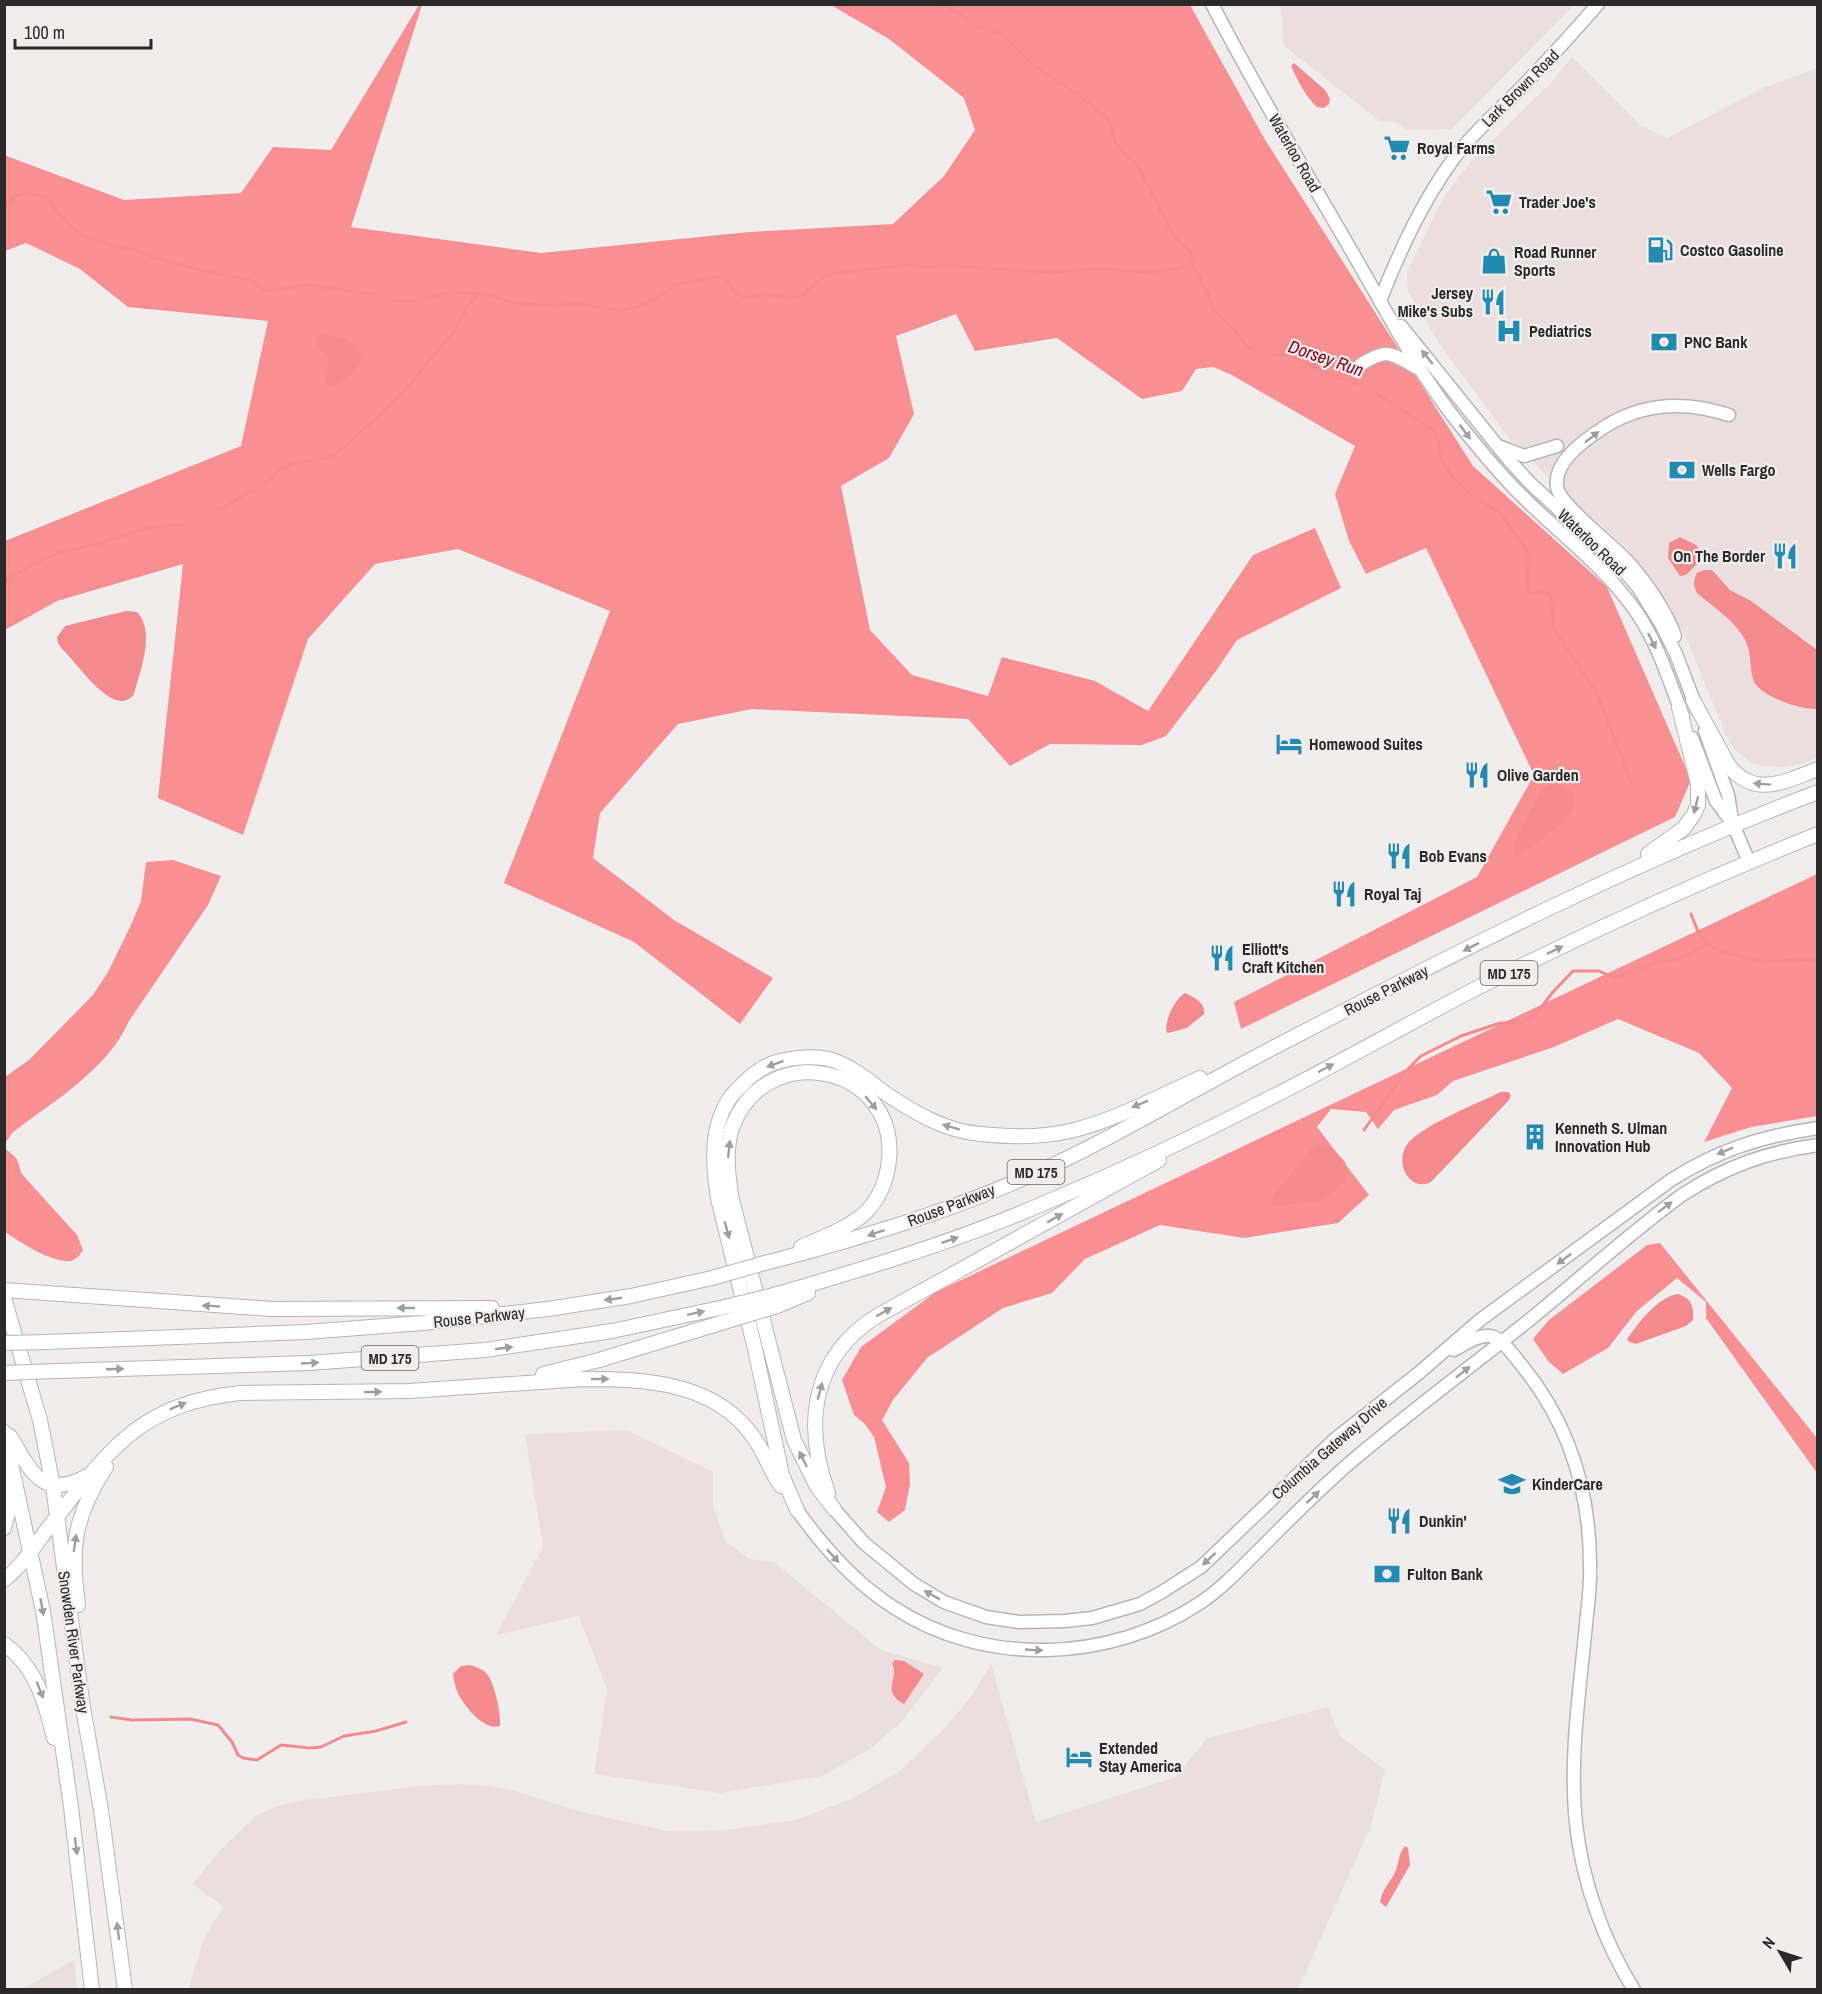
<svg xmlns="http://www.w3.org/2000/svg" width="1822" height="1994" font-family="'Archivo Narrow',sans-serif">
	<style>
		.built { fill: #ecdede }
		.forest { fill: #f88f92 }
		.water { fill: #f38a8d }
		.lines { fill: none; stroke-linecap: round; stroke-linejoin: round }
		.stream { stroke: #f38a8d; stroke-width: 3 }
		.secondary-casing { stroke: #bab5b5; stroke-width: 15 }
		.primary-casing { stroke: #bab5b5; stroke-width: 16 }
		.secondary { stroke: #fff; stroke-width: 12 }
		.primary { stroke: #fff; stroke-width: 14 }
		.primary-bridge-casing { stroke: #bab5b5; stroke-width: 16; stroke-linecap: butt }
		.primary-bridge { stroke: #fff; stroke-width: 14 }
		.oneway { fill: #a09f9f }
		.labels { text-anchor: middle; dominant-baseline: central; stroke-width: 4.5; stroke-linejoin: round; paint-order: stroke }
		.shield { fill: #f2eded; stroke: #676464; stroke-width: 1.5 }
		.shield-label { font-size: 15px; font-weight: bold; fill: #2b2929 }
		.street-label { font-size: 16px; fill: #2b2929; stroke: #f2eded }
		.poi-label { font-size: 16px; font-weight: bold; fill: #2b2929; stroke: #f2eded; text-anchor: start }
		.water-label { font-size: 18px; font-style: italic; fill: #8a0725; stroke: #f2eded }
	</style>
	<rect width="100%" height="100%" fill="#f2eded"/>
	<g class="built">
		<polygon points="1280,5 1280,4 1574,5 1452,129 1407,130 1394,122 1381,122 1284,46"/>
		<polygon points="1572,57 1640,125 1667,138 1763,88 1817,68 1817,758 1805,763 1785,767 1760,766 1750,762 1734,749 1726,735 1688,642 1657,586 1625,546 1568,497 1511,441 1441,346 1408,292 1407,272 1441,202 1460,175 1480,152 1551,83"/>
		<polygon points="627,1430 713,1472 713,1505 725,1541 749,1559 774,1562 881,1650 943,1668 904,1719 872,1748 822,1776 720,1793 594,1774 607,1690 579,1616 496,1635 543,1547 525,1434"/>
		<polygon points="991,1664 1036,1822 1176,1777 1207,1738 1328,1707 1339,1735 1385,1770 1371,1826 1298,1989 188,1989 203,1942 211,1925 224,1907 192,1884 227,1843 257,1815 277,1806 305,1800 420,1786 462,1784 490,1786 515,1791 578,1811 668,1831 703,1831 733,1829 795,1820 851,1799 900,1771 944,1729 973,1694"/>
		<polygon points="74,1960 77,1989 22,1989"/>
	</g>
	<g class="forest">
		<polygon points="419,5 422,5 351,227 541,253 749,232 893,224 944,176 975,130 964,98 889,39 831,5 1190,5 1264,138 1473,466 1607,587 1691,780 1675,817 1241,1029 1234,1002 1477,877 1534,775 1426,548 1366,574 1349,541 1335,494 1355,446 1230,374 1213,367 1196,369 1182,391 1142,399 1057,338 975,351 956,314 896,336 914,414 889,458 841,486 870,630 912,675 988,696 1002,657 1095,681 1148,711 1253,555 1315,528 1341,588 1237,640 1216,671 1166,736 1142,745 1050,744 1010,766 968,719 752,709 678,724 600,813 593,858 674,920 773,978 740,1024 634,942 504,883 610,611 458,549 375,564 308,639 243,835 158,798 183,564 57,601 5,630 5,541 241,446 268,321 128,307 80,269 26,243 5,251 4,155 124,200 241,193 273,147 331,150"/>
		<path d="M173,860L221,876L208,905L129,1021C108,1069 54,1101 13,1132L6,1142L5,1148C16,1158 18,1157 21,1173L77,1235L83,1250C80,1255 75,1261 69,1261C50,1262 20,1242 5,1232V1077L29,1060L93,995L108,972L131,925L141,901L146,862Z"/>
		<polygon points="1817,874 1817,1116 1751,1127 1704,1142 1732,1088 1699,1053 1618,1019 1554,1047 1453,1081 1437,1095 1394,1110 1378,1129 1366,1112 1331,1109 1317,1127 1369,1195 1338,1223 1244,1238 1160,1225 1085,1259 1052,1293 1003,1308 927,1358 893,1400 882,1420 909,1463 910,1484 905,1510 889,1522 877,1512 886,1487 874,1437 864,1423 854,1415 842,1380 861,1347 936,1292"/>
		<polygon points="1660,1243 1817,1438 1817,1473 1706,1318 1706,1302 1677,1278 1637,1311 1608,1348 1563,1374 1548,1361 1533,1339 1549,1320 1647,1245"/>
	</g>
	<g class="water">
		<path d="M1294,63L1325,90L1330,99L1329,104L1324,108L1317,107C1305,96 1298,81 1291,66Z"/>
		<path d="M320,334C338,336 353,338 363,356C359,370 346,382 332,387L327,385L325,379L329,359L317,345L316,339Z"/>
		<polygon points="1680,537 1696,545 1700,551 1698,563 1686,575 1680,576 1668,558 1669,543"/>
		<path d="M1704,570H1712L1730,590L1751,601L1817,650V709C1801,710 1758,696 1753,679C1749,665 1752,651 1744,638C1733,619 1713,607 1697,593C1693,585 1693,581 1697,573Z"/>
		<path d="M126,611L137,612C156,632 140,671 134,694C114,721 77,662 62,649L58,643L57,637L65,626Z"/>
		<path d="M1554,783L1573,792C1574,796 1575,802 1574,806C1569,823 1534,845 1519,854L1515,853L1513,850L1517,836L1539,794L1544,787Z"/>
		<path d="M1185,993C1194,997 1206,1003 1204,1014L1187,1028L1168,1033L1166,1031C1166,1018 1174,1000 1185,993Z"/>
		<path d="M1501,1092H1508L1511,1095L1509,1100L1431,1182C1408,1193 1392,1159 1410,1141C1428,1123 1476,1104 1501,1092Z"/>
		<polygon points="1320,1143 1332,1148 1345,1162 1348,1172 1345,1181 1331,1194 1321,1201 1273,1206 1271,1201 1274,1195 1314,1146"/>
		<path d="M1678,1294C1691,1298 1694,1306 1693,1320L1686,1326L1636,1344L1629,1342L1627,1339L1629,1336C1640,1321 1658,1297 1678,1294Z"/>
		<path d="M895,1660L904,1661L924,1674L904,1704C880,1691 900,1679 892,1663Z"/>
		<path d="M470,1665C476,1667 483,1669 487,1674C495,1684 501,1714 500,1726C485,1731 467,1709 460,1697C456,1691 454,1681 453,1674L461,1666Z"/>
		<path d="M1405,1846L1408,1848L1410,1865L1386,1907L1380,1902C1383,1887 1391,1882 1396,1870C1399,1861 1399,1853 1405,1846Z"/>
	</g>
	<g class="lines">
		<g class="stream">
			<polyline points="942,4 980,27 1002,35 1034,66 1080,96 1109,120 1116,143 1126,155 1136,163 1170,229 1176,239 1190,252 1193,264 1208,294 1213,310 1230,325 1247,345 1255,351 1266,356 1287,354 1337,377 1367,387 1431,429 1438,440 1442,459 1451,476 1470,494 1500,513 1524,546 1528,554 1527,583 1530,591 1536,593 1544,592 1549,594 1552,601 1554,629 1596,692 1632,784"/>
			<polyline points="4,205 15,196 25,193 43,196 50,201 54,209 82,235 114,246 136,250 155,258 204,271 251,280 265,290 274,290 308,285 373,294 383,299 410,302 451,292 488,294 510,302 524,304 557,306 575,303 623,311 648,303 678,284 710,278 721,277 728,281 734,291 741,296 751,298 763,294 790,298 800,297 821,279 829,274 905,265 925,267 949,266 1051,272 1100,269 1148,272 1177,269 1193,264"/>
			<polyline points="4,582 37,562 61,552 97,544 150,527 189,524 203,519 264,484 284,467 297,462 318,460 336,454 384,411 410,384 456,329 467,308 474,298 479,295"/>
			<polyline points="1691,914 1699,934 1707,943 1718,950 1761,962 1818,959"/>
			<polyline points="1364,1130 1406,1071 1421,1056 1461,1036 1500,1023 1524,1022 1536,1014 1553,992 1573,971 1599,971 1615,978 1654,963 1674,960 1688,955 1707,943"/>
			<polyline points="111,1717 132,1720 190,1719 218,1725 232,1742 238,1755 243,1758 257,1760 281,1745 310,1748 321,1747 344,1736 376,1731 406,1722"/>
		</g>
		<g class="secondary-casing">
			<g id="secondary">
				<path d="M1212,4C1254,86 1302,165 1348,245C1381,301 1410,359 1449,411C1473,442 1498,473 1526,500C1564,537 1607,569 1637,613C1658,644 1669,681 1683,716"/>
				<path d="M1380,301C1400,250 1422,202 1454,158C1473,133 1498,111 1520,89C1547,61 1573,33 1598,4"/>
				<polyline points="1401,326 1508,459 1531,484 1621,567 1638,587 1661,624 1676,654 1697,709"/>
				<path d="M1360,365C1388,347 1390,353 1417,368"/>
				<polyline points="1501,447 1524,456 1557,446"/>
				<path d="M1675,636C1665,609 1648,585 1629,563C1615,546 1560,506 1557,487C1553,461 1587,438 1606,426C1645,402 1686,401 1729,415"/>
				<polyline points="1705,731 1728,795 1732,820"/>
				<polyline points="1692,738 1716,801 1733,824 1749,862"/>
				<path d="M1454,1350C1493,1326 1496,1333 1523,1367C1569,1424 1590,1492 1590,1565C1591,1584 1588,1604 1586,1624C1580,1690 1569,1757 1576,1823C1582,1881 1603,1940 1634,1990"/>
				<path d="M834,1509L864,1543L914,1584L944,1602L986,1617L1019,1622L1065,1621L1092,1618L1140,1604L1162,1592L1201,1567L1334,1440L1420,1372L1480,1320L1671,1180C1718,1150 1762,1136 1818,1128"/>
				<path d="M797,1510C824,1548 854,1582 893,1607C984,1667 1109,1663 1200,1603C1221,1589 1239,1570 1257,1552C1288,1521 1319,1489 1352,1461C1411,1411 1473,1365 1533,1317C1583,1276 1630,1233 1682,1195C1725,1167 1766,1152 1818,1145"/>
			</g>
		</g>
		<g class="primary-casing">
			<g id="primary">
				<path d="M1693,700L1729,766C1756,799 1785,781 1818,769"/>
				<polyline points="1648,854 1684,828 1694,814 1698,805 1698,784 1679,707"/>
				<path d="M801,1247C823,1237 847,1229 865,1213C879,1199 887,1180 889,1160C898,1065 765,1037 732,1128C725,1150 728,1173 731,1196L794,1440L816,1485L834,1509"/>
				<path d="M765,1263C873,1235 982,1202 1082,1151C1153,1115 1221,1074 1292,1038C1464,948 1636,861 1818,792"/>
				<polyline points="4,1290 272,1309 492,1308"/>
				<path d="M774,1295C864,1269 954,1242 1040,1205C1119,1172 1198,1135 1274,1096C1343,1061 1409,1023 1477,988C1588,932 1702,880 1818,834"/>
				<polyline points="4,1298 40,1420 53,1486 83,1708 101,1810 125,1990"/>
				<polyline points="777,1306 808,1293"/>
				<polyline points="46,1342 306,1332 423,1323 548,1309 631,1296 712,1278"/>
				<polyline points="57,1371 309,1363 485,1350 612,1331 720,1308"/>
				<polyline points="543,1374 599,1360 724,1322"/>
				<polyline points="4,1432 43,1611 71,1807 92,1990"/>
				<path d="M10,1436C31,1471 42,1501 87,1476"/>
				<path d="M828,1493C803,1424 812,1357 877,1316L1159,1160"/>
				<path d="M797,1510L782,1475L755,1349L718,1198C713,1167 710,1129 728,1101C731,1095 738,1089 743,1084C750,1076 766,1064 777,1062C793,1057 819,1055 835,1061C854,1068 869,1081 885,1093C913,1112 945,1131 980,1134C1009,1137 1041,1138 1070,1131C1113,1121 1160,1096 1200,1078"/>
				<polyline points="4,1528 9,1509 7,1477"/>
				<path d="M4,1580C22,1566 35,1545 49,1527C108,1452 137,1404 240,1393L410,1391L584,1379C645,1379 716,1382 754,1438C765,1453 770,1471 781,1486"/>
				<path d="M78,1605C70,1547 74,1517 106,1467"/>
				<path d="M4,1644C36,1667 45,1701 54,1738"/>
			</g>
		</g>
		<use href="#secondary" class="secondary"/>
		<use href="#primary" class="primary"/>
		<g class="primary-bridge-casing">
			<g id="primary-bridge">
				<polyline points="712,1278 765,1263"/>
				<polyline points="720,1308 774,1295"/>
				<polyline points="724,1322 777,1306"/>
				<polyline points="4,1343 46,1342"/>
				<polyline points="4,1373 57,1371"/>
			</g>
		</g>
		<use href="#primary-bridge" class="primary-bridge"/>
	</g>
	<defs><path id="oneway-solid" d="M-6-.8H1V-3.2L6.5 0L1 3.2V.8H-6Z" transform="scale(1.5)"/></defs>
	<g class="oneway">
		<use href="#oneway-solid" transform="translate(1427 357) rotate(-129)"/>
		<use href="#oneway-solid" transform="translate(1465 432) rotate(53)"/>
		<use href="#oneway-solid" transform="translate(1592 437) rotate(-38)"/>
		<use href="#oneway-solid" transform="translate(1652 641) rotate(64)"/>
		<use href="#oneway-solid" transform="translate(1762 784) rotate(-176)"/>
		<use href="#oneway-solid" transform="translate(1696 805) rotate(104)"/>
		<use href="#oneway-solid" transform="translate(1471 947) rotate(153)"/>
		<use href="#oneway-solid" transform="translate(1555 950) rotate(-26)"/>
		<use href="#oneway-solid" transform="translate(775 1064) rotate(160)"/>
		<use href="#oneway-solid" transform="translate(1326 1068) rotate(-28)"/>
		<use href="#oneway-solid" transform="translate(871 1103) rotate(50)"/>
		<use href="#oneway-solid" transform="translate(1140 1104) rotate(157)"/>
		<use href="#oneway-solid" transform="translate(951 1127) rotate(-164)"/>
		<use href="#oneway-solid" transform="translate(729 1149) rotate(-84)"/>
		<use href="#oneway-solid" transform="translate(1725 1151) rotate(157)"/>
		<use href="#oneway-solid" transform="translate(1665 1207) rotate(-37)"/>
		<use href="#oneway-solid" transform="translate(1055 1218) rotate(-29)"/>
		<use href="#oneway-solid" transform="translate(727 1230) rotate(75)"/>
		<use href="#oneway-solid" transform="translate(876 1233) rotate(161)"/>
		<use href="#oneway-solid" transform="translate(950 1240) rotate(-19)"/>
		<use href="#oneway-solid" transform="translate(1564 1259) rotate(144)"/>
		<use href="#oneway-solid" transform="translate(613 1299) rotate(172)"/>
		<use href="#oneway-solid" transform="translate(211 1306) rotate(-177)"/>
		<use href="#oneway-solid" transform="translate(406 1308) rotate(180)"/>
		<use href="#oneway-solid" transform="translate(884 1312) rotate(-29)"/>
		<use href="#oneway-solid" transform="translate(696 1313) rotate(-12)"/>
		<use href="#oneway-solid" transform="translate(504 1348) rotate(-8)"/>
		<use href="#oneway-solid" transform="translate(310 1363) rotate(-3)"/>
		<use href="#oneway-solid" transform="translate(115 1369) rotate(-2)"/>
		<use href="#oneway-solid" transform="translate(1463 1372) rotate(-38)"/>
		<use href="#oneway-solid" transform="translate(600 1379)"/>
		<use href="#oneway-solid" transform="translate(820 1391) rotate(-75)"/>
		<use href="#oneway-solid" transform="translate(373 1392) rotate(-1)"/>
		<use href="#oneway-solid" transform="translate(178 1406) rotate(-22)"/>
		<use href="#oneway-solid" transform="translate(803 1459) rotate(-116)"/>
		<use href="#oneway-solid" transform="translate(1313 1497) rotate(-43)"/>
		<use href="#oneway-solid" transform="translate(75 1543) rotate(-82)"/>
		<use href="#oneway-solid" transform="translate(833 1556) rotate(48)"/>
		<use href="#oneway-solid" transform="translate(1209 1559) rotate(137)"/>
		<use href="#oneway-solid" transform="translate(932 1595) rotate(-151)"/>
		<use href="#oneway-solid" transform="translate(42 1607) rotate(80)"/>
		<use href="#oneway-solid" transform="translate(1034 1650) rotate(3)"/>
		<use href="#oneway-solid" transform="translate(40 1690) rotate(68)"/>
		<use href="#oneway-solid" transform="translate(76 1846) rotate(83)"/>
		<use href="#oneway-solid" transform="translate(118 1931) rotate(-97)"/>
	</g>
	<defs>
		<g id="supermarket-bare" transform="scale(2.07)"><path d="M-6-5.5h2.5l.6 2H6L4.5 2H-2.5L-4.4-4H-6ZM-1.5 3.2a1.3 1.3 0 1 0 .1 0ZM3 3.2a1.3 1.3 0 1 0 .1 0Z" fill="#218bb2" stroke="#f2eded" stroke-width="2.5" paint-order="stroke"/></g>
		<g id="fuel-bare" transform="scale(2.07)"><path d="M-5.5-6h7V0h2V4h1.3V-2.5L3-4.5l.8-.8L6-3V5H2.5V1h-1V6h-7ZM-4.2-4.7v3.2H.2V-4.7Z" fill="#218bb2" stroke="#f2eded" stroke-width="2.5" paint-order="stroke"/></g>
		<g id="shop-bare" transform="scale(2.07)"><path d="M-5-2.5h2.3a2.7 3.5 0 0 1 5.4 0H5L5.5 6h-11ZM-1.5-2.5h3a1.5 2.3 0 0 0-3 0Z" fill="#218bb2" stroke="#f2eded" stroke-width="2.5" paint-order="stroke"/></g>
		<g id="restaurant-bare" transform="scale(2.07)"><path d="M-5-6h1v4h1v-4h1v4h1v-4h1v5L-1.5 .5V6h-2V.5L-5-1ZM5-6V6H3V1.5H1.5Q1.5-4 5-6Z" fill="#218bb2" stroke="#f2eded" stroke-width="2.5" paint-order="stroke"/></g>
		<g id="hospital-bare" transform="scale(2.07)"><path d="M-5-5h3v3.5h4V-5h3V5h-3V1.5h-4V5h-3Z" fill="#218bb2" stroke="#f2eded" stroke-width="2.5" paint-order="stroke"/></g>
		<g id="bank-bare" transform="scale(2.07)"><path d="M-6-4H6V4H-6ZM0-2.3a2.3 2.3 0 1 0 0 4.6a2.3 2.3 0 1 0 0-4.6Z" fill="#218bb2" stroke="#f2eded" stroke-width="2.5" paint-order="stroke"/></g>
		<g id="hotel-bare" transform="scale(2.07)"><path d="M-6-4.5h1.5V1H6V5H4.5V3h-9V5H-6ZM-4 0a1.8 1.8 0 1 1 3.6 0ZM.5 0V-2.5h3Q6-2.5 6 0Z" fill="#218bb2" stroke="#f2eded" stroke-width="2.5" paint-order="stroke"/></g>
		<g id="building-bare" transform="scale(2.07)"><path d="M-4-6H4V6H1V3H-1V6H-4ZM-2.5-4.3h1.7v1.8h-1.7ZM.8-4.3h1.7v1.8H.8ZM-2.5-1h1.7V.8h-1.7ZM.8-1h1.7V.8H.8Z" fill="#218bb2" stroke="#f2eded" stroke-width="2.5" paint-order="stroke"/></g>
		<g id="school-bare" transform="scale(2.07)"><path d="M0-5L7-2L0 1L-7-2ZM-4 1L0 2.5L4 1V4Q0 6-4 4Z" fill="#218bb2" stroke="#f2eded" stroke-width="2.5" paint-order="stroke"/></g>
	</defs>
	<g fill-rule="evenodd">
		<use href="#supermarket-bare" x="1397" y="148"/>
		<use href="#supermarket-bare" x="1499" y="202"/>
		<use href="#fuel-bare" x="1660" y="250"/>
		<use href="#shop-bare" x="1494" y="261"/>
		<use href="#restaurant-bare" x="1493" y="302"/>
		<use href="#hospital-bare" x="1509" y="331"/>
		<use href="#bank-bare" x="1664" y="342"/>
		<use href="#bank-bare" x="1682" y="470"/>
		<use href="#restaurant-bare" x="1785" y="556"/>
		<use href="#hotel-bare" x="1289" y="744"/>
		<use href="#restaurant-bare" x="1477" y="775"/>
		<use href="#restaurant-bare" x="1399" y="856"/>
		<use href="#restaurant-bare" x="1344" y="894"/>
		<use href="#restaurant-bare" x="1222" y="958"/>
		<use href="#building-bare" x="1535" y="1137"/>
		<use href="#school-bare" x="1512" y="1484"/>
		<use href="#restaurant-bare" x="1399" y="1521"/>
		<use href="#bank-bare" x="1387" y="1574"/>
		<use href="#hotel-bare" x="1079" y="1757"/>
	</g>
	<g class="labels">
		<g class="shield">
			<rect x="1480.5" y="961" width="57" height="24" rx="4.5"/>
			<rect x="1007.5" y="1160" width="57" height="24" rx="4.5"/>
			<rect x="361.5" y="1346" width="57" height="24" rx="4.5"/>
		</g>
		<g class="shield-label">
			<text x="1509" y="973">MD 175</text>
			<text x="1036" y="1172">MD 175</text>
			<text x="390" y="1358">MD 175</text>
		</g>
		<g class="street-label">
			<text transform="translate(1520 88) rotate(-45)">Lark Brown Road</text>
			<text transform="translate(1295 153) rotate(60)">Waterloo Road</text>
			<text transform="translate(1592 542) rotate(44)">Waterloo Road</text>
			<text transform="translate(1386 990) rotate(-27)">Rouse Parkway</text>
			<text transform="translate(951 1205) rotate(-21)">Rouse Parkway</text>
			<text transform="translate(479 1317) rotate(-6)">Rouse Parkway</text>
			<text transform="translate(1329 1448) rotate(-41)">Columbia Gateway Drive</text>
			<text transform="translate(74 1642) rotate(82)">Snowden River Parkway</text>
		</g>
		<g class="poi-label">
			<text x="1417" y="148">Royal Farms</text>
			<text x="1519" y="202">Trader Joe's</text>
			<text x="1680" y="250">Costco Gasoline</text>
			<text x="1514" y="252">Road Runner<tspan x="1514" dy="18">Sports</tspan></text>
			<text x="1473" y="293" text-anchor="end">Jersey<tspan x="1473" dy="18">Mike's Subs</tspan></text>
			<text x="1529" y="331">Pediatrics</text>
			<text x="1684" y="342">PNC Bank</text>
			<text x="1702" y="470">Wells Fargo</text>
			<text x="1765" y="556" text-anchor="end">On The Border</text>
			<text x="1309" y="744">Homewood Suites</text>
			<text x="1497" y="775">Olive Garden</text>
			<text x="1419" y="856">Bob Evans</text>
			<text x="1364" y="894">Royal Taj</text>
			<text x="1242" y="949">Elliott's<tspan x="1242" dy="18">Craft Kitchen</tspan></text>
			<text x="1555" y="1128">Kenneth S. Ulman<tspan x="1555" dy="18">Innovation Hub</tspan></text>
			<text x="1532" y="1484">KinderCare</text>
			<text x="1419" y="1521">Dunkin'</text>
			<text x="1407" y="1574">Fulton Bank</text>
			<text x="1099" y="1748">Extended<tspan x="1099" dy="18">Stay America</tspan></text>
		</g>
		<g class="water-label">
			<text transform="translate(1326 358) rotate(19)">Dorsey Run</text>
		</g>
	</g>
	<rect width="1822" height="1994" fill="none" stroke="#2b2929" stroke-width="12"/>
	<g transform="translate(1780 1952) rotate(309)" stroke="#f2eded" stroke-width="4.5" paint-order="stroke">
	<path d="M0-4.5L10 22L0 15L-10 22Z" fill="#2b2929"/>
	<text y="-9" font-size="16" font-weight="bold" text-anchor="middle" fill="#2b2929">N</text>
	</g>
	<path d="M15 39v9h136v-9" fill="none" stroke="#2b2929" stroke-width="3"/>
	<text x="24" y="39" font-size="18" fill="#2b2929" stroke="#f2eded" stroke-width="4.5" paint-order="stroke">100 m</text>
</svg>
